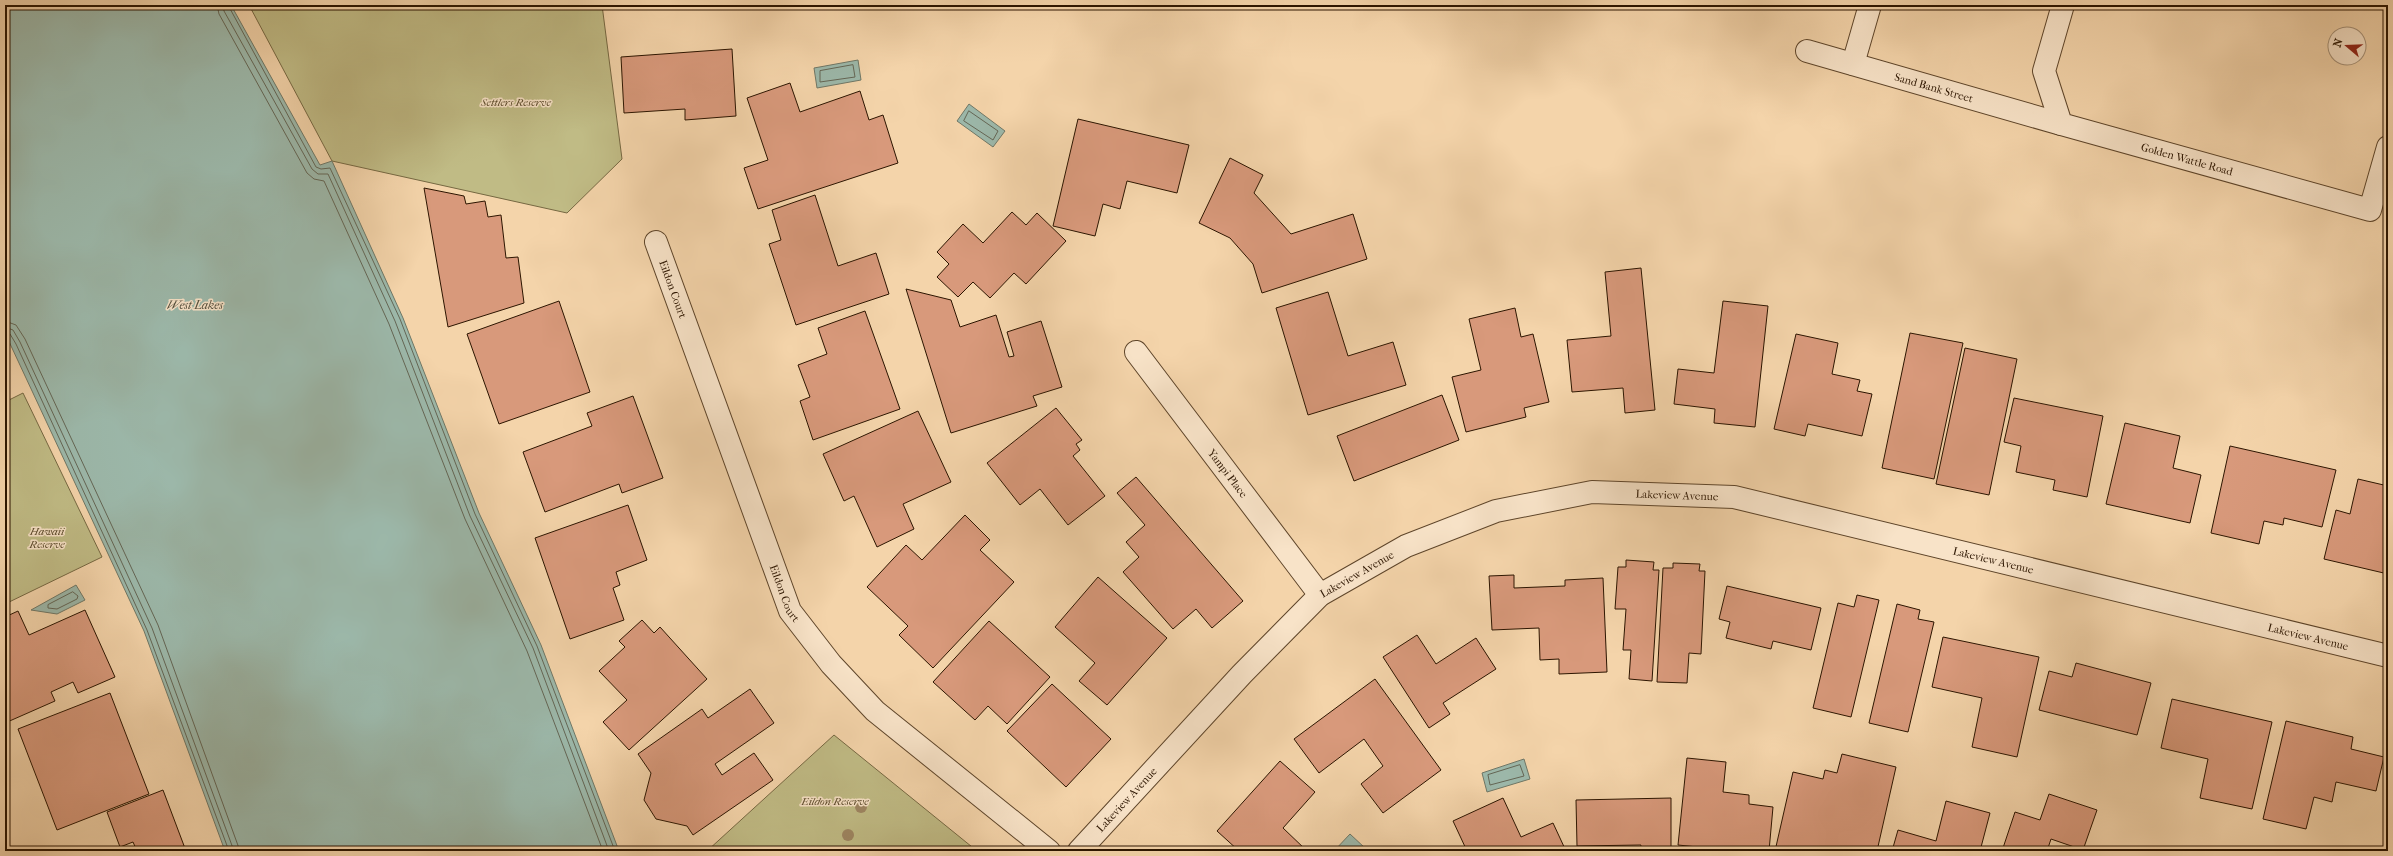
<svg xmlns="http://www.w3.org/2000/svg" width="2393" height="856" font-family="'IM FELL French Canon',serif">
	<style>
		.green { fill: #c0bb85; stroke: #766842 }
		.water { fill: #9cb8aa; stroke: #6f7766 }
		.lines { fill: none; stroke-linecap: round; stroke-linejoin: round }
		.shore { stroke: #646655; stroke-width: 1 }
		.building { fill: #d8997b; stroke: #2c1500 }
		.street-casing { stroke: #5e452a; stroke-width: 24 }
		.street { stroke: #f8e3c8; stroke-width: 22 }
		.tree { fill: #9e8662 }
		.labels { text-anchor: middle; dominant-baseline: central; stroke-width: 3; stroke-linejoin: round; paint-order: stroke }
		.street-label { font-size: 11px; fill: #2c1500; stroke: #f8e3c8 }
		.park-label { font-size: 11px; font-style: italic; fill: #584728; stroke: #f8e3c8 }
		.water-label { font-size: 12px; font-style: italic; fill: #534e3c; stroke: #f8e3c8 }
	</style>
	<rect width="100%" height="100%" fill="#f4d4aa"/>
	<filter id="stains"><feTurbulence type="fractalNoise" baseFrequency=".005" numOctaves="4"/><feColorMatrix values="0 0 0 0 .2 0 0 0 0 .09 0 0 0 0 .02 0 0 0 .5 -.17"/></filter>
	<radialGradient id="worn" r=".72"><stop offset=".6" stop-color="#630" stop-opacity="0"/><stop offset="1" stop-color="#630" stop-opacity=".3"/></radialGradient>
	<g class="green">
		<polygon points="249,5 602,5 622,159 567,213 332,161"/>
		<polygon points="23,393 102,557 5,604 5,402"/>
		<polygon points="834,735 977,851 707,851"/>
	</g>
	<g class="water">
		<polygon points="5,5 231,5 320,165 332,161 403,318 479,513 541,645 619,851 225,851 144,631 5,333"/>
		<polygon points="858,60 861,80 817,88 814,68"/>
		<polygon points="969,104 1005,131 993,147 957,121"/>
		<polygon points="76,585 85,600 57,614 31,610"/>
		<polygon points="1524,759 1530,779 1487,792 1482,773"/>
		<polygon points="1350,834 1365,848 1362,851 1334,851"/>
	</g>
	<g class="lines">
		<g class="shore">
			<polyline points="217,5 219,14 307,173 314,179 324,181 389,324 465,519 527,651 603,851"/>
			<polyline points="223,5 224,11 312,169 318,174 328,174 395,321 470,516 533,648 609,851"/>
			<polyline points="228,5 316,167 321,169 330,168 400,319 475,514 537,646 615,851"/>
			<polygon points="853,65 855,77 820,82 820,71"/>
			<polygon points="969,111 998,131 993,140 964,121"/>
			<polyline points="5,321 16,325 25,339 158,625 240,851"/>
			<polyline points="5,327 13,330 20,342 152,628 234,851"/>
			<polyline points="5,332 10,334 16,344 147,630 229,851"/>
			<polygon points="73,592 78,596 77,599 57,609 48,608 48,605"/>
			<polygon points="1520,765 1524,776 1490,785 1488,775"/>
		</g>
	</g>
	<g class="building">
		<polygon points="732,49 736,116 685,120 685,109 624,113 621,57"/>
		<polygon points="790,83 800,112 860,91 869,120 883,115 898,163 758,209 744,168 768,160 747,98"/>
		<polygon points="1078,119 1189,145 1177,193 1127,181 1120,209 1103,204 1095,236 1053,226"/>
		<polygon points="1230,158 1263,175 1254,193 1291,234 1353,214 1367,259 1262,293 1253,264 1230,238 1199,223"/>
		<polygon points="424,188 464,196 466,204 485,201 488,217 501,215 506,258 518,257 524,303 448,327"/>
		<polygon points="815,195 838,266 876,253 889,294 796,325 769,244 781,240 772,210"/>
		<polygon points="1012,212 1026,225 1037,213 1066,241 1026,284 1014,273 990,298 973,282 958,297 937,277 949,264 937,252 963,224 983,243"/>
		<polygon points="1641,268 1655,410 1625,413 1623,388 1572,392 1567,340 1611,336 1605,272"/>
		<polygon points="906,289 951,300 960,327 996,315 1009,357 1014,356 1007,332 1041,321 1062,387 1033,396 1037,406 951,433"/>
		<polygon points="1328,292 1348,356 1393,342 1406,385 1308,415 1276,308"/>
		<polygon points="559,301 590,392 499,424 467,334"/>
		<polygon points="1723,301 1768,306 1755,427 1714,423 1715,409 1674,404 1678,369 1714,373"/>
		<polygon points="1515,308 1521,337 1533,334 1549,402 1524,408 1526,417 1466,432 1452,377 1481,370 1469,319"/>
		<polygon points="865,311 900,409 813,440 800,401 810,397 798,365 827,354 818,328"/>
		<polygon points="1910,333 1963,343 1934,479 1882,468"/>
		<polygon points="1796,334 1838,343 1832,374 1860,380 1857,391 1872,394 1862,436 1808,424 1805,436 1774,429"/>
		<polygon points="1965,348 2017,359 1989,495 1936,484"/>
		<polygon points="1442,395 1459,440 1354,481 1337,436"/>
		<polygon points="633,396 663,478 622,493 619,484 545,512 523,452 592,426 587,413"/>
		<polygon points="2014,398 2103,416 2087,497 2053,490 2055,480 2016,472 2021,446 2004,442"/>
		<polygon points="1056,408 1082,440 1076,444 1080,450 1073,456 1105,496 1068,525 1040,489 1020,505 987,463"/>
		<polygon points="918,411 951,482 903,504 914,529 877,547 854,496 844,501 823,454"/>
		<polygon points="2125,423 2180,436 2173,468 2201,475 2190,523 2106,504"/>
		<polygon points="2230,446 2336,470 2322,527 2284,518 2283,525 2264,521 2259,544 2211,533"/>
		<polygon points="1136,477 1243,601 1212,628 1196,609 1173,629 1123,572 1139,557 1126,542 1145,525 1117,493"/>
		<polygon points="2358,479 2388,486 2388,574 2324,559 2336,510 2350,514"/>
		<polygon points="628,505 647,560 616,572 620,585 613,588 624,620 570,639 535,538"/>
		<polygon points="965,515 990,540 980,550 1014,582 933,668 899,635 908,626 867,587 906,545 922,560"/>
		<polygon points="1626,560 1654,562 1653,570 1659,570 1652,681 1629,679 1631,650 1623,650 1626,609 1615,609 1618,567 1626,567"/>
		<polygon points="1673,563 1700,564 1699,571 1705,571 1701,654 1689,653 1687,683 1657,682 1663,568 1673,568"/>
		<polygon points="1514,575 1514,588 1565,586 1565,580 1603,578 1607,672 1559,674 1559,659 1540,660 1539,628 1492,630 1489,576"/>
		<polygon points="1098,577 1167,638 1107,705 1079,681 1095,663 1055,627"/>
		<polygon points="1727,586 1821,608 1811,650 1773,641 1771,649 1726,638 1730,622 1719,619"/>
		<polygon points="1857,595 1879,600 1851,717 1813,708 1838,603 1854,607"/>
		<polygon points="1897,604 1920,610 1918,619 1934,622 1908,732 1869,723"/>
		<polygon points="85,610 115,677 78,693 73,682 51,692 55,701 5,723 5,617 18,611 29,635"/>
		<polygon points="642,620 654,633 660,627 707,679 629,750 603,722 627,700 599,671 625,647 619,641"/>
		<polygon points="989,621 1050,677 1007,724 988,706 975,720 933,682"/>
		<polygon points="1417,635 1436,664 1476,638 1496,669 1443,703 1450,714 1429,728 1383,657"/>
		<polygon points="1943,637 2039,657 2017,757 1972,747 1982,698 1932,687"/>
		<polygon points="2076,663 2151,683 2137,735 2039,710 2049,671 2072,677"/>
		<polygon points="1375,679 1441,770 1383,813 1361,784 1383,766 1364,739 1319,773 1294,739"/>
		<polygon points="1052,684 1111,739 1066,787 1007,731"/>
		<polygon points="750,689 774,723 715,764 722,775 754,753 773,780 693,835 687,826 656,819 644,800 651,773 638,754 702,709 708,718"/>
		<polygon points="110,693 149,794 57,830 18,729"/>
		<polygon points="2172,699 2272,722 2252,809 2200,798 2208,759 2161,748"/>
		<polygon points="2286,721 2353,737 2351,749 2384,757 2376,791 2336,782 2332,802 2314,797 2306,829 2263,819"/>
		<polygon points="1842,754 1896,767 1877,851 1817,851 1808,849 1808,851 1775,851 1793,772 1823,779 1825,770 1837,773"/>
		<polygon points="1687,758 1726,762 1723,792 1749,795 1749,804 1773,807 1769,851 1737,851 1678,845"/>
		<polygon points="1280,761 1315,792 1283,828 1306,850 1239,851 1217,831"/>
		<polygon points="163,790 186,851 137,851 133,842 120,847 107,812"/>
		<polygon points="2049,794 2097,810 2083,850 2051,839 2047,851 2002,851 2015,812 2040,820"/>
		<polygon points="1503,798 1521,837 1553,823 1566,851 1467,851 1453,821"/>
		<polygon points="1671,798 1671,849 1640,850 1641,845 1577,846 1576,800"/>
		<polygon points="1946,801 1990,813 1980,851 1892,851 1898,830 1936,841"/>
	</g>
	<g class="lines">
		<g class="street-casing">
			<g id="street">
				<path id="s1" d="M2063,5L2044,71L2061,124L2370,210L2388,147"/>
				<path id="s2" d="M1807,51L2061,124"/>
				<polyline points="1853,64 1870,5"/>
				<path id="s3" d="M656,242L790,611L831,664L875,711L1049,851"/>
				<path id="s4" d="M1136,352L1320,595"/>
				<path id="s5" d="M1079,851L1242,674L1320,595L1406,546L1496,511L1592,492L1734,497L2388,656"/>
			</g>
		</g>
		<use href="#street" class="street"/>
	</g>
	<g class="tree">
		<circle cx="861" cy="807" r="6"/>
		<circle cx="848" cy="835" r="6"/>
	</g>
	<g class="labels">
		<g class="street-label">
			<text stroke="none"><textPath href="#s2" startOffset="132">Sand Bank Street</textPath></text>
			<text stroke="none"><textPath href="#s1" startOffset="255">Golden Wattle Road</textPath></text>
			<text stroke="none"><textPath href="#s3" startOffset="50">Eildon Court</textPath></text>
			<text stroke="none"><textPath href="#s4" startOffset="152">Yampi Place</textPath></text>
			<text stroke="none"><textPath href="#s5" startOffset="730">Lakeview Avenue</textPath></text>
			<text stroke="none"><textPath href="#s5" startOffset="1054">Lakeview Avenue</textPath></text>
			<text stroke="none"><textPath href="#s5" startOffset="394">Lakeview Avenue</textPath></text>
			<text stroke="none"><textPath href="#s3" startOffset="374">Eildon Court</textPath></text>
			<text stroke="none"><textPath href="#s5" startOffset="1378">Lakeview Avenue</textPath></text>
			<text stroke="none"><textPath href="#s5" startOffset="70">Lakeview Avenue</textPath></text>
		</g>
		<g class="park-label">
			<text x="516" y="102">Settlers Reserve</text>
			<text x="47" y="531">Hawaii<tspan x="47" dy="13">Reserve</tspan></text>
			<text x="835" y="801">Eildon Reserve</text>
		</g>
		<g class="water-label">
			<text x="195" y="305">West Lakes</text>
		</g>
	</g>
	<rect width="2393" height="856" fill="none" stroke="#f4d4aa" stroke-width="20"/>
	<rect x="6" y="6" width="2381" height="844" fill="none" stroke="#2c1500" stroke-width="2"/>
	<rect x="10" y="10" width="2373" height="836" fill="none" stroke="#2c1500"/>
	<g transform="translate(2347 46) rotate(289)"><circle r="19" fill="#f8e3c8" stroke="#a69178"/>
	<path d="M0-3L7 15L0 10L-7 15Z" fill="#8f2418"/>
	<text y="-6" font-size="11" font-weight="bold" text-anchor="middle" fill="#2c1500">N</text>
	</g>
	<rect width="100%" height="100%" filter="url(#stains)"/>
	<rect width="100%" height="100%" fill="url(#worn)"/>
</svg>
